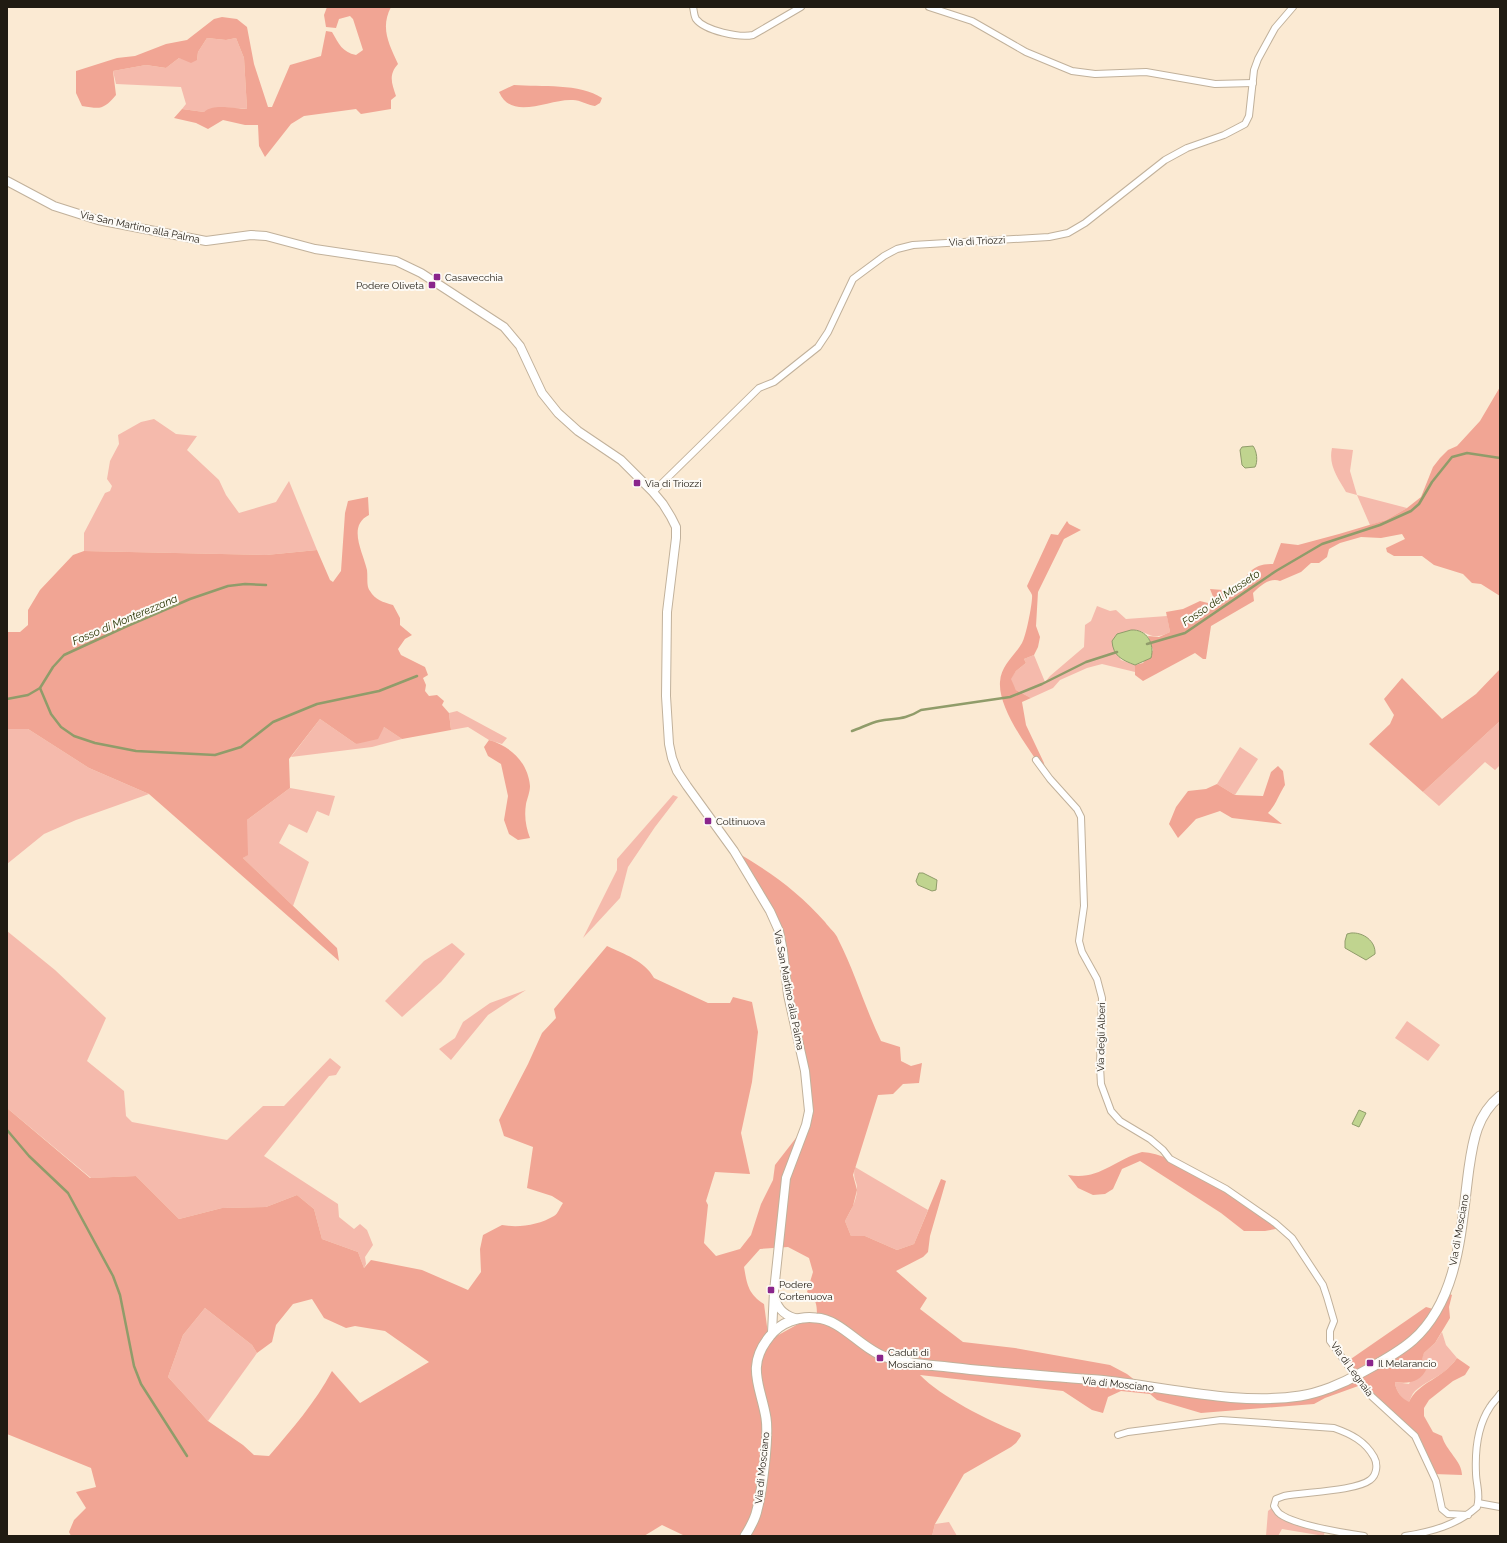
<svg xmlns="http://www.w3.org/2000/svg" width="1507" height="1543" font-family="Raleway,sans-serif">
	<style>
		.green { fill: #f5baac }
		.forest { fill: #f1a594; fill-rule: evenodd }
		.water { fill: #c0d48f; stroke: #909c6a }
		.lines { fill: none; stroke-linecap: round; stroke-linejoin: round }
		.stream { stroke: #909c6a; stroke-width: 2.5 }
		.minor-casing { stroke: #c1b19b; stroke-width: 8 }
		.tertiary-casing { stroke: #c1b19b; stroke-width: 10 }
		.secondary-casing { stroke: #c1b19b; stroke-width: 11 }
		.minor { stroke: #fff; stroke-width: 6 }
		.tertiary { stroke: #fff; stroke-width: 8 }
		.secondary { stroke: #fff; stroke-width: 9 }
		.poi-dot { fill: #8a258c; stroke: #fdfaf5; stroke-width: 1.5 }
		.labels { text-anchor: middle; dominant-baseline: central; stroke-width: 4; stroke-linejoin: round; paint-order: stroke }
		.street-label { font-size: 10px; fill: #201b12; stroke: #fdfaf5 }
		.poi-label { font-size: 10px; fill: #201b12; stroke: #fdfaf5; text-anchor: start }
		.water-label { font-size: 11px; font-style: italic; fill: #273200; stroke: #fdfaf5 }
	</style>
	<rect width="100%" height="100%" fill="#fbead3"/>
	<g class="green">
		<polygon points="207,38 226,40 236,38 244,58 247,109 221,107 204,112 182,109 186,104 181,87 116,84 113,71 146,65 166,68 179,58 197,60 198,52"/>
		<polygon points="154,419 176,434 197,436 187,450 219,480 226,495 239,513 276,502 289,481 317,550 266,555 84,551 84,533 105,493 110,491 112,486 107,479 110,461 119,444 118,435 141,422"/>
		<path d="M1332,448L1353,450L1350,471L1357,495L1407,508L1386,520L1370,525L1357,495L1346,492C1338,478 1328,465 1332,448Z"/>
		<path d="M1097,606L1110,611L1116,610L1126,619L1167,616L1170,632C1148,643 1149,629 1131,630L1113,648L1121,660L1135,665V672L1102,664L1087,668L1060,680L1053,688L1031,698L1016,690L1010,679L1016,671L1026,663L1024,659L1034,655L1045,682L1050,676L1084,647L1085,625L1091,621Z"/>
		<polygon points="457,711 507,738 502,744 489,740 468,727 451,730 449,713"/>
		<polygon points="320,719 356,744 384,727 402,739 372,747 291,757"/>
		<polygon points="1500,721 1500,765 1495,770 1485,762 1439,806 1423,792"/>
		<polygon points="7,729 28,729 89,768 149,794 76,820 44,834 7,864"/>
		<polygon points="1240,747 1258,759 1235,795 1217,784"/>
		<polygon points="290,788 335,796 329,816 317,811 307,833 289,824 279,843 309,862 293,906 243,858 247,855 247,820"/>
		<polygon points="673,795 678,797 655,827 628,867 620,898 583,938 617,870 617,859"/>
		<polygon points="7,931 55,970 106,1018 87,1061 124,1091 126,1116 132,1122 227,1140 263,1106 284,1106 330,1058 341,1067 336,1075 329,1076 264,1156 338,1204 339,1217 354,1229 360,1224 367,1230 373,1245 365,1257 366,1264 364,1268 358,1252 322,1239 314,1209 297,1195 266,1207 222,1208 179,1219 136,1176 91,1178 7,1108"/>
		<polygon points="452,943 465,954 441,982 402,1017 385,1001 424,961"/>
		<polygon points="526,990 488,1015 451,1060 439,1049 455,1038 463,1022 490,1003"/>
		<polygon points="1407,1021 1440,1045 1428,1061 1395,1038"/>
		<path d="M855,1167L928,1210L914,1244L897,1250L865,1236H851L845,1221C850,1212 856,1202 857,1191C858,1181 852,1180 855,1167Z"/>
		<polygon points="205,1308 252,1345 257,1353 208,1421 168,1377 183,1335"/>
		<path d="M1442,1332L1446,1345L1457,1358C1444,1377 1430,1378 1415,1391C1412,1394 1410,1399 1409,1403C1402,1399 1395,1390 1395,1382L1409,1384L1424,1353L1435,1343Z"/>
		<polygon points="1274,1506 1278,1513 1325,1528 1324,1536 1282,1529 1278,1536 1266,1536 1268,1511"/>
		<polygon points="949,1522 957,1536 932,1536 935,1524"/>
	</g>
	<g class="forest">
		<path d="M327,7H391C380,28 389,44 398,64C388,75 392,84 396,96L391,100V109L361,114L356,109L304,116L291,124L265,157L259,146L258,125H245L223,120L208,129L196,123L174,118L182,109L204,112C214,103 235,109 247,109L244,58L236,38L226,40L207,38L198,52L197,60L191,63L179,58L166,68L146,65L113,71L116,95C103,110 101,109 82,106L76,93V71L117,58L135,56L166,44L187,40L214,19L222,17L237,19L247,27L254,64L268,107H272L290,65L321,56L326,31L332,32C339,44 342,52 356,55L363,50L353,19L350,16L339,19L336,28L326,27L324,15Z"/>
		<path d="M514,85C541,87 580,83 602,98L600,103L595,106C588,105 580,100 573,100C550,98 512,122 499,92Z"/>
		<path d="M1500,387V596L1481,584L1472,583L1463,574L1434,565L1422,556H1394L1387,552L1386,548L1405,539L1402,534L1381,538L1361,537L1340,543L1329,549L1327,557L1319,563H1311L1301,572L1280,581C1270,577 1260,586 1253,593L1254,601L1211,626L1206,659H1203L1195,653L1143,681L1135,675V665L1143,663L1153,650L1148,636L1159,637L1170,632L1166,612L1183,609L1200,601L1212,604L1214,599L1210,589L1236,591C1247,575 1252,563 1273,564L1281,543L1298,545L1339,534L1386,520L1407,508L1421,497L1433,467L1440,458L1448,450L1457,446L1480,421Z"/>
		<path d="M368,497L369,515C347,526 363,552 367,570C368,577 366,586 370,591C375,600 383,602 393,605L400,618V625L412,635L405,639L398,649L401,655L425,667L428,675L423,678L426,685L425,691L429,696L437,695L444,701L442,705L449,713L451,730L402,739L384,727L378,739L356,744L320,719L289,759L290,788L247,820L248,855L243,858L337,948L339,961L149,794L89,768L28,729H7V632H20L28,625V610L40,590L73,555L84,551L266,555L317,550L330,580L333,582L341,571L345,513L348,501Z"/>
		<path d="M1067,521L1069,524L1081,530L1064,539L1038,592L1036,626L1040,637L1038,647L1034,655L1024,659L1026,663L1016,671L1011,679L1016,690L1031,698L1022,702L1026,725L1044,763L1045,772C1030,751 998,709 1000,682C1001,665 1014,657 1022,643C1026,637 1033,601 1032,595C1031,592 1028,589 1027,586L1051,534L1058,535Z"/>
		<polygon points="1500,669 1500,721 1423,792 1369,744 1390,724 1394,715 1384,699 1402,678 1442,719 1476,694"/>
		<path d="M489,740C510,746 528,762 530,786C530,792 527,799 526,804C524,817 526,827 530,838L518,840L509,834L504,820L508,796L501,764L488,756L484,747Z"/>
		<path d="M1278,766L1283,771L1285,785C1279,794 1276,805 1268,813L1282,824L1232,818L1220,811L1196,819L1178,838L1169,824L1176,807L1188,791L1206,789L1217,784L1235,795L1263,796L1271,772Z"/>
		<path d="M734,851C768,870 799,892 825,922C829,928 836,933 838,939C855,972 865,1008 881,1041L900,1047L901,1061L911,1066L922,1063L919,1083L903,1084L893,1094L878,1095L853,1175L857,1190L853,1206L845,1221L851,1236H865L897,1250L914,1244L941,1179L946,1181L930,1236L928,1252L923,1257L896,1271L927,1298L920,1309L963,1342L1015,1348L1110,1365L1127,1374L1141,1385L1227,1396H1302L1355,1376L1345,1363L1426,1307L1437,1310L1446,1292L1452,1295L1449,1307L1450,1318L1435,1343L1424,1353L1422,1359L1427,1368C1421,1382 1409,1384 1395,1382C1395,1390 1402,1399 1409,1402C1418,1382 1443,1379 1457,1358L1470,1367L1465,1375L1453,1381L1429,1400L1424,1408V1416L1433,1432L1442,1436C1446,1451 1462,1461 1462,1475L1434,1474L1415,1436L1361,1385L1325,1398L1314,1404L1201,1413L1157,1400L1150,1394L1121,1391L1108,1397L1103,1413L1092,1410L1063,1391L920,1375C941,1397 991,1422 1020,1433L1021,1436L1016,1443L1011,1447L964,1474L935,1524L932,1536H685L662,1525L644,1536H71L69,1532L74,1520L86,1508L76,1492L96,1487L91,1468L7,1434V1108L90,1178L136,1176L179,1219L222,1208L266,1207L297,1195L314,1209L322,1239L358,1252L364,1268L371,1260L422,1270L468,1290L481,1272L480,1249L483,1235L502,1225C519,1228 539,1225 554,1216C558,1214 560,1207 563,1203L552,1196L527,1188L533,1147L504,1136L499,1120L528,1064L542,1033L556,1018L554,1009L607,946C624,954 645,961 654,978L708,1003H730L733,997L752,1002L758,1032L752,1082L741,1133L750,1174L715,1172L706,1201L708,1205L704,1243L716,1256L740,1249L751,1235L761,1204L773,1180L775,1165L806,1125L809,1111L779,931ZM788,1247L809,1258L813,1272L807,1292C817,1300 817,1305 817,1317L800,1323L773,1338L768,1334L764,1304C748,1294 747,1284 744,1267L760,1249ZM312,1299L324,1318L346,1328L355,1326L385,1331L429,1362L360,1403L332,1371C315,1403 292,1429 269,1456L254,1455L243,1445L208,1421L168,1377L183,1335L205,1308L252,1345L257,1353L272,1342L276,1325L293,1304Z"/>
		<path d="M1142,1152C1161,1153 1176,1163 1193,1171C1224,1188 1252,1208 1281,1228L1265,1231H1244L1221,1213L1140,1161L1122,1169L1113,1189L1105,1194L1093,1195L1078,1188L1068,1175C1098,1181 1114,1160 1142,1152Z"/>
	</g>
	<g class="water">
		<path d="M1253,446C1257,451 1258,462 1255,467L1245,468L1242,465L1240,450L1242,447Z"/>
		<path d="M1131,630C1147,629 1155,644 1151,658L1135,665C1122,660 1113,656 1112,641L1117,634Z"/>
		<polygon points="919,873 923,873 937,880 936,890 932,891 918,885 916,881"/>
		<path d="M1351,933C1363,932 1376,941 1375,954L1366,960L1345,948V941L1347,934Z"/>
		<polygon points="1359,1110 1366,1113 1359,1127 1352,1124"/>
	</g>
	<g class="lines">
		<g class="stream">
			<polyline points="1147,644 1185,633 1276,571 1322,544 1380,525 1411,511 1419,504 1432,482 1452,457 1467,453 1500,458"/>
			<polyline points="40,688 51,714 61,727 74,736 95,743 136,751 215,755 241,747 273,722 317,704 379,691 417,676"/>
			<polyline points="7,699 28,695 40,688 53,667 64,655 125,627 190,599 228,586 245,584 266,585"/>
			<path d="M852,731C861,728 870,723 879,721C896,718 905,720 921,710L1010,697L1042,684L1086,662L1117,652"/>
			<polyline points="7,1130 29,1156 68,1193 113,1276 120,1295 134,1366 141,1384 187,1456"/>
		</g>
		<g class="minor-casing">
			<g id="minor">
				<path d="M693,7C694,11 694,16 696,19C705,31 740,38 753,35L801,7"/>
				<polyline points="929,7 972,21 1026,52 1072,71 1095,74 1146,72 1215,84 1253,83"/>
				<polyline points="653,492 759,388 774,382 818,347 828,332 853,279 884,256 897,249 913,245 1049,237 1068,233 1085,223 1165,160 1187,148 1224,135 1245,124 1249,116 1254,70 1258,59 1275,28 1293,7"/>
				<polyline points="1036,760 1050,779 1077,809 1081,817 1084,906 1079,941 1082,952 1097,979 1102,998 1100,1067 1101,1084 1111,1111 1120,1121 1150,1139 1163,1150 1170,1159 1226,1189 1275,1223 1292,1238 1323,1285 1327,1297 1334,1321 1330,1331 1330,1341 1368,1393 1415,1436 1436,1481 1442,1509 1448,1514 1468,1515"/>
				<path d="M1118,1435L1128,1432L1221,1420L1334,1428C1351,1434 1365,1441 1374,1457C1378,1464 1377,1475 1370,1480C1356,1491 1304,1492 1284,1496L1276,1499L1274,1506C1276,1509 1277,1512 1280,1514C1295,1525 1344,1533 1364,1536"/>
				<polyline points="1478,1503 1500,1507"/>
				<path d="M1405,1536C1431,1532 1457,1525 1477,1507C1481,1495 1476,1484 1476,1473C1475,1451 1478,1425 1490,1407C1493,1402 1497,1399 1500,1394"/>
			</g>
		</g>
		<g class="tertiary-casing">
			<g id="tertiary">
				<polyline points="7,181 54,206 98,220 206,241 251,235 266,236 315,249 396,261 421,273 504,327 520,346 542,393 558,413 578,431 621,460 653,492 663,504 671,517 676,527 676,538 667,612 666,696 669,744 672,758 677,771 687,786 734,851 770,911 779,931 783,951 788,995 805,1071 809,1111 806,1125 786,1178 774,1291 772,1333"/>
				<path d="M775,1298C778,1310 787,1317 799,1319"/>
			</g>
		</g>
		<g class="secondary-casing">
			<path id="secondary" d="M745,1536C750,1528 755,1520 757,1510C762,1492 769,1436 766,1418C761,1387 745,1366 770,1336C781,1322 799,1316 816,1318C841,1319 861,1349 886,1357C906,1364 928,1365 948,1367C998,1373 1048,1376 1098,1380C1162,1386 1237,1406 1300,1396C1319,1393 1342,1384 1359,1374C1377,1364 1397,1354 1413,1340C1460,1298 1461,1226 1469,1168C1473,1140 1477,1115 1500,1096"/>
		</g>
		<use href="#minor" class="minor"/>
		<use href="#tertiary" class="tertiary"/>
		<use href="#secondary" class="secondary"/>
	</g>
	<g class="poi-dot">
		<rect x="433" y="273" width="8" height="8" rx="2"/>
		<rect x="428" y="281" width="8" height="8" rx="2"/>
		<rect x="633" y="479" width="8" height="8" rx="2"/>
		<rect x="704" y="817" width="8" height="8" rx="2"/>
		<rect x="767" y="1286" width="8" height="8" rx="2"/>
		<rect x="876" y="1354" width="8" height="8" rx="2"/>
		<rect x="1366" y="1359" width="8" height="8" rx="2"/>
	</g>
	<g class="labels">
		<g class="street-label">
			<text transform="translate(140 227) rotate(12)">Via San Martino alla Palma</text>
			<text transform="translate(977 241) rotate(-3)">Via di Triozzi</text>
			<text transform="translate(789 990) rotate(79)">Via San Martino alla Palma</text>
			<text transform="translate(1101 1037) rotate(-89)">Via degli Alberi</text>
			<text transform="translate(1459 1230) rotate(-80)">Via di Mosciano</text>
			<text transform="translate(1352 1369) rotate(54)">Via di Legnaia</text>
			<text transform="translate(1118 1384) rotate(6)">Via di Mosciano</text>
			<text transform="translate(762 1468) rotate(-84)">Via di Mosciano</text>
		</g>
		<g class="poi-label">
			<text x="445" y="277">Casavecchia</text>
			<text x="424" y="285" text-anchor="end">Podere Oliveta</text>
			<text x="645" y="483">Via di Triozzi</text>
			<text x="716" y="821">Coltinuova</text>
			<text x="779" y="1284">Podere<tspan x="779" dy="12">Cortenuova</tspan></text>
			<text x="888" y="1352">Caduti di<tspan x="888" dy="12">Mosciano</tspan></text>
			<text x="1378" y="1363">Il Melarancio</text>
		</g>
		<g class="water-label">
			<text transform="translate(1221 598) rotate(-34)">Fosso del Masseto</text>
			<text transform="translate(125 620) rotate(-23)">Fosso di Monterezzana</text>
		</g>
	</g>
	<rect width="1507" height="1543" fill="none" stroke="#201b12" stroke-width="16"/>
</svg>
